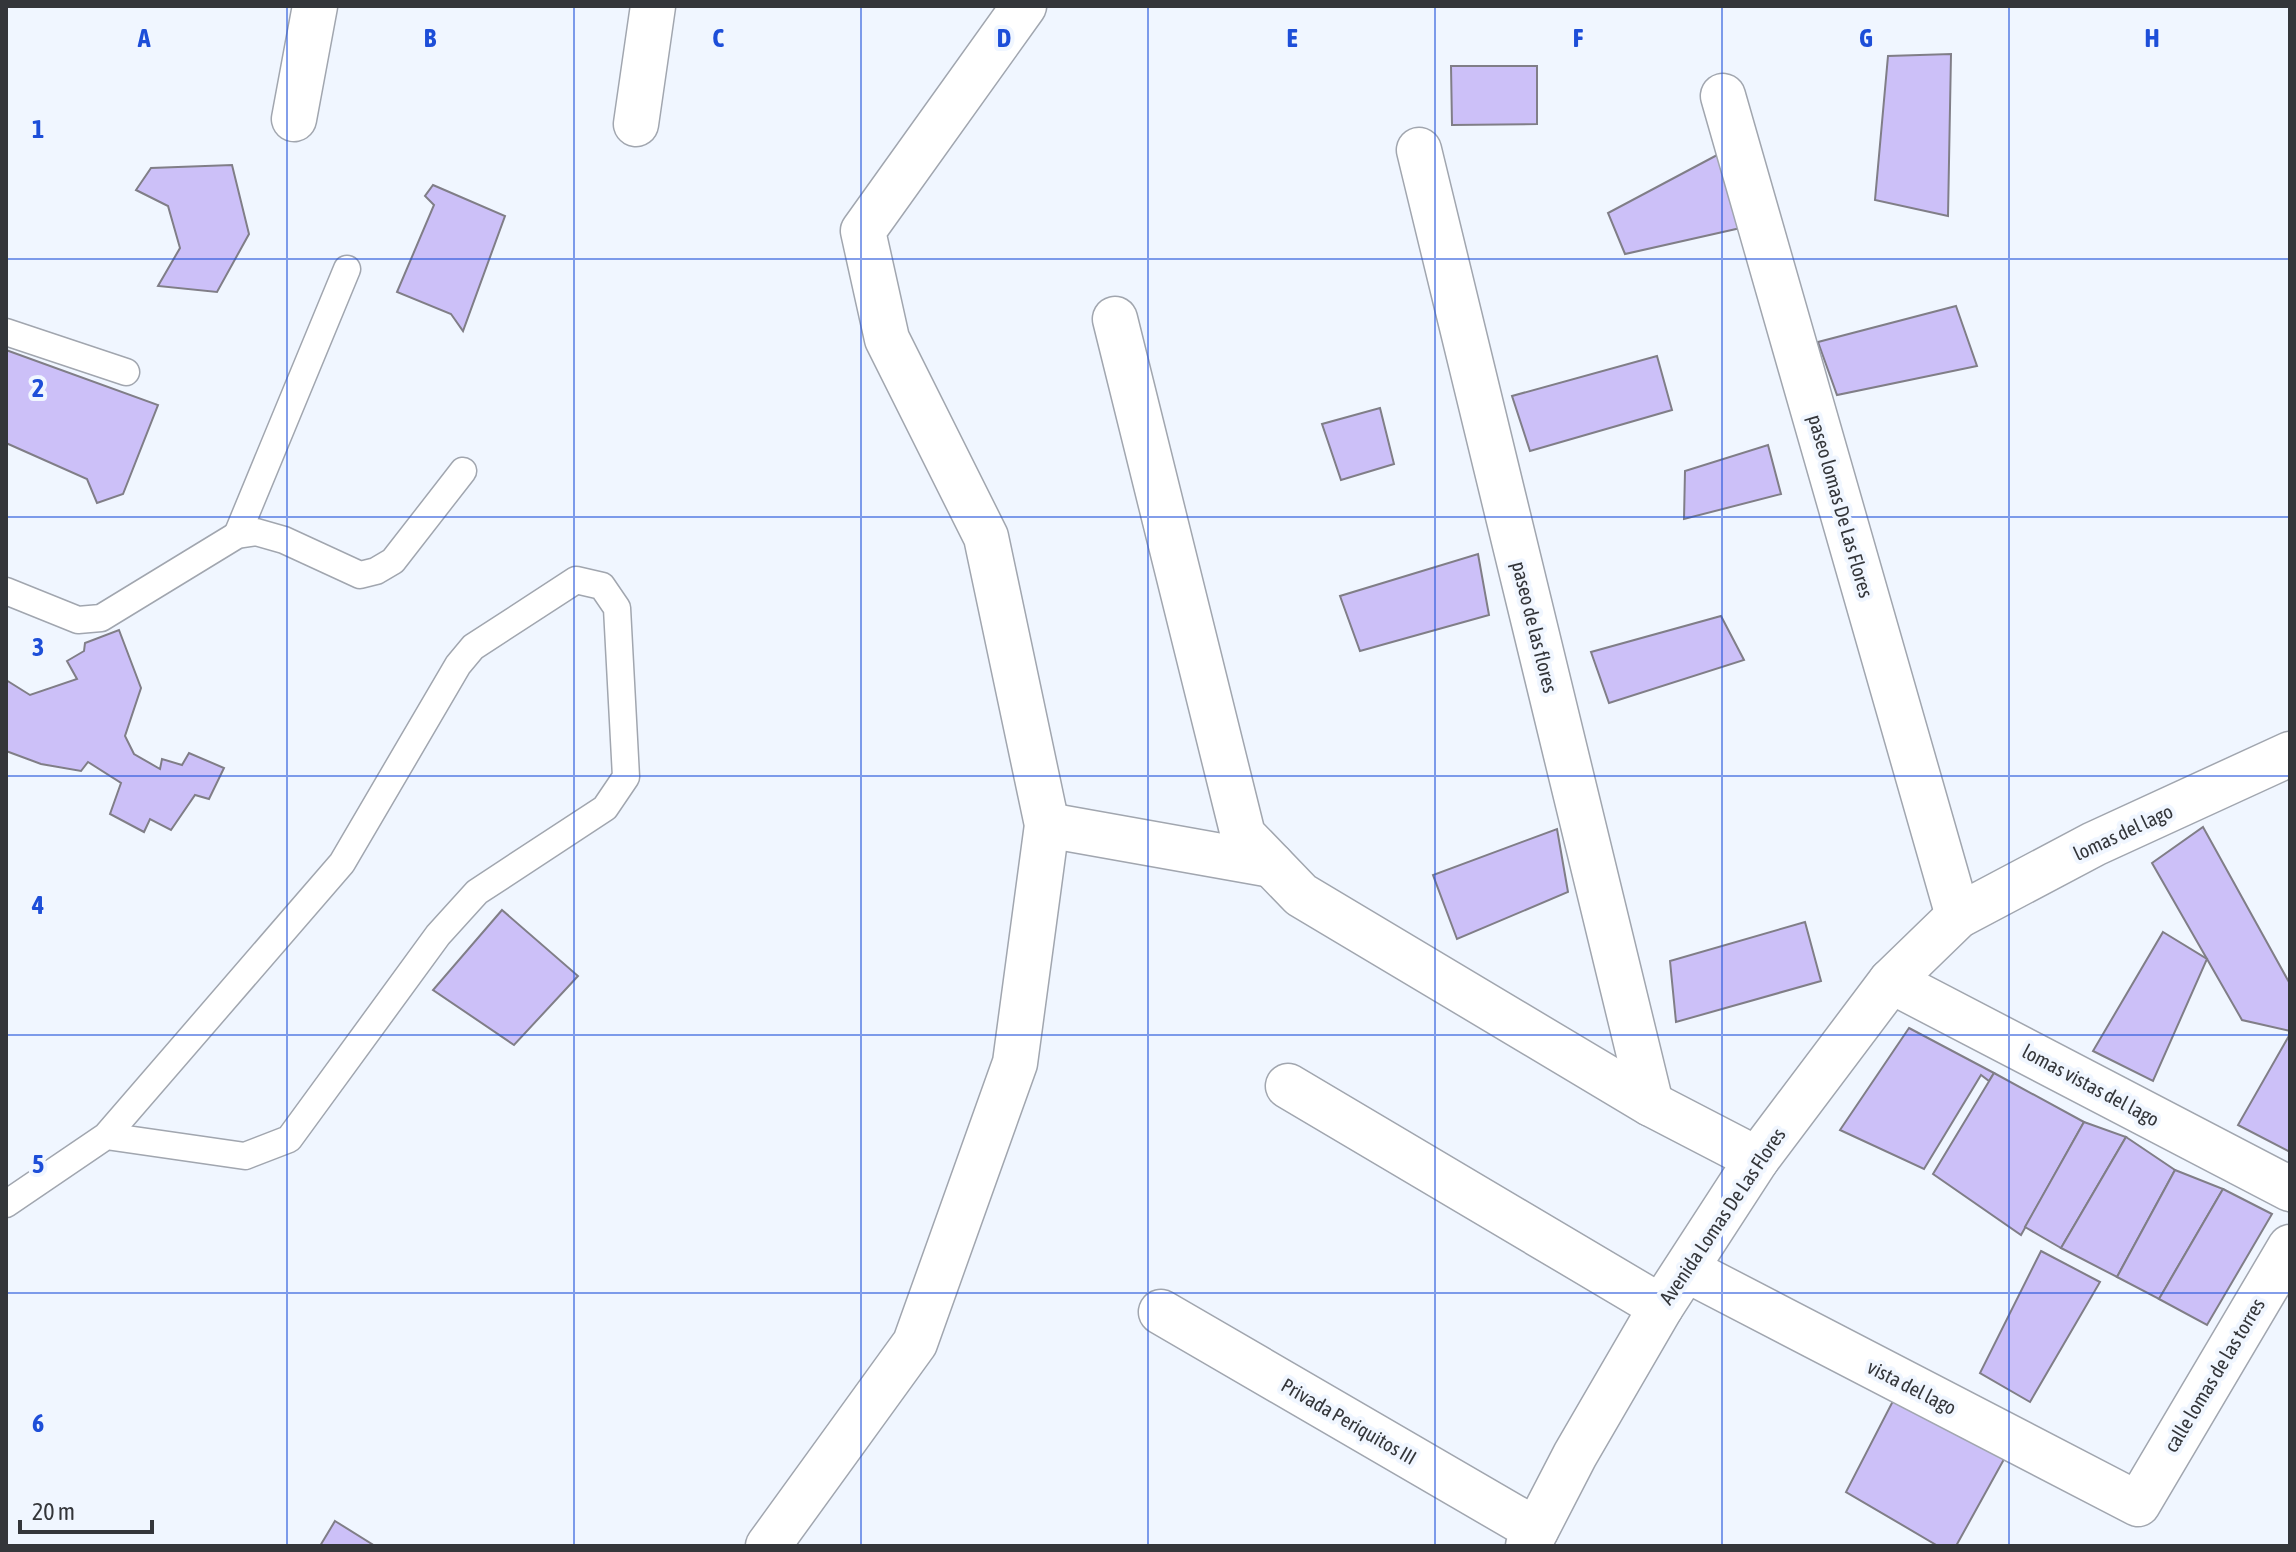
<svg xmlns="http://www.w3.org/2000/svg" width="2296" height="1552" font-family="'Asap Condensed',sans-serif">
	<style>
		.building { fill: #ccc0f8; stroke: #807e87; stroke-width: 2 }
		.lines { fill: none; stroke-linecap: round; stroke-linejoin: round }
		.lane-casing { stroke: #a1a6af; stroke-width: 29 }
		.street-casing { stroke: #a1a6af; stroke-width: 47 }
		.lane { stroke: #fff; stroke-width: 26 }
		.street { stroke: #fff; stroke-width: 44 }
		.grid { fill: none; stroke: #1d4ed8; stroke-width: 2; stroke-opacity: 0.55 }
		.labels { text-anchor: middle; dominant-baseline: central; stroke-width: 8; stroke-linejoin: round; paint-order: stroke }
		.street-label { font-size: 20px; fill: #34363a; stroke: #f0f6ff }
		.grid-label { font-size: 26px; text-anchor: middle; font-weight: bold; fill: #1d4ed8; stroke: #f0f6ff; stroke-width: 8; stroke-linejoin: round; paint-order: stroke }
	</style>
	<rect width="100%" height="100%" fill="#f0f6ff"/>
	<g class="building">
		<polygon points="1951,54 1948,216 1875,200 1888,56"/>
		<polygon points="1451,66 1537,66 1537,124 1452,125"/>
		<polygon points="1719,154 1745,227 1625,254 1608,213"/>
		<polygon points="232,165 249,234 217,292 158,286 180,248 168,206 136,190 151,168"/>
		<polygon points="433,185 505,216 463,331 451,314 397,292 434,205 425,196"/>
		<polygon points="1956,306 1977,366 1837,395 1818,342"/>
		<polygon points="6,350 158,405 123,494 97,503 87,479 6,443"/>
		<polygon points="1657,356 1672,410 1530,451 1512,396"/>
		<polygon points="1380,408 1394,464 1341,480 1322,424"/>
		<polygon points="1768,445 1781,494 1684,519 1685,471"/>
		<polygon points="1478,554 1489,615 1360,651 1340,596"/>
		<polygon points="1721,616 1744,660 1609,703 1591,652"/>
		<polygon points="119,630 141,688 125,736 134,754 160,769 162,759 182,765 189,753 224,768 209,799 195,795 171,830 150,819 144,832 110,814 121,783 88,762 81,771 41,764 6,751 6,680 30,695 77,679 67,661 84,651 85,643"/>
		<polygon points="2203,827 2290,984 2290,1031 2242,1020 2152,863"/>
		<polygon points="1557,829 1568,892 1457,939 1433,875"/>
		<polygon points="502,910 578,976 514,1045 433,990"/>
		<polygon points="1805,922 1821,981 1676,1022 1670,961"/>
		<polygon points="2163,932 2207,959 2153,1081 2093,1051"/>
		<polygon points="1909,1028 1994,1073 1989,1081 1981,1075 1924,1169 1840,1130"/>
		<polygon points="2290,1034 2290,1152 2238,1125"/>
		<polygon points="1994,1073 2084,1122 2021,1235 1933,1174"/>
		<polygon points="2084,1122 2126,1137 2061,1248 2025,1227"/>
		<polygon points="2126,1137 2175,1170 2117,1277 2061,1248"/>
		<polygon points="2175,1170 2223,1189 2159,1299 2117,1277"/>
		<polygon points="2223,1189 2272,1214 2207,1325 2159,1299"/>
		<polygon points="2041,1251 2100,1282 2030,1402 1980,1373"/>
		<polygon points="1894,1399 2008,1452 1956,1546 1938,1546 1846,1492"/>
		<polygon points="335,1521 375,1546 320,1546"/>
	</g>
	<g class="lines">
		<g class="lane-casing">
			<g id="lane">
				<polyline points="6,332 126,372"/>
				<polyline points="237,535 347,269"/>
				<polyline points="6,591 78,620 101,618 237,535 256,532 284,540 360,575 376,571 393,561 463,471"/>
				<polyline points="6,1204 106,1136 245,1156 289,1139 438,935 477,892 605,808 626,777 617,608 602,586 576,580 473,647 458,665 342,863 106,1136"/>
			</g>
		</g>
		<g class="street-casing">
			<g id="street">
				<polyline points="1723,96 1958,916"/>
				<polyline points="294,119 315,6"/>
				<polyline points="636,124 653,6"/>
				<polyline points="1419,150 1651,1104"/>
				<polyline points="1115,319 1243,835 1301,895 1651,1104 1757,1159"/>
				<polyline points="1047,825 1272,865"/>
				<polyline points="1891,981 2290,1189"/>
				<polyline points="1288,1086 1661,1307"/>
				<polyline points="1687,1270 2138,1504 2290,1247"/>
				<polyline points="1161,1312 1536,1530"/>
				<polyline points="768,1546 915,1343 1015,1063 1047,825 986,537 887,339 863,231 1024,6"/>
				<polyline points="1528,1546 1575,1455 1661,1307 1757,1159 1891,981 1958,916 2094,844 2290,754"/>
			</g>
		</g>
		<use href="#lane" class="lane"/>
		<use href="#street" class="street"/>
	</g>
	<path class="grid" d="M287,6V1546M574,6V1546M861,6V1546M1148,6V1546M1435,6V1546M1722,6V1546M2009,6V1546M6,259H2290M6,517H2290M6,776H2290M6,1035H2290M6,1293H2290"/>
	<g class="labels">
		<g class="street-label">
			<text transform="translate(1841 506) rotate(74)">paseo lomas De Las Flores</text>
			<text transform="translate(1535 627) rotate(76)">paseo de las flores</text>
			<text transform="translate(2123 832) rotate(-25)">lomas del lago</text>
			<text transform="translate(2091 1085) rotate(28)">lomas vistas del lago</text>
			<text transform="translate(1722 1216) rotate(-56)">Avenida Lomas De Las Flores</text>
			<text transform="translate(2214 1375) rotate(-59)">calle lomas de las torres</text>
			<text transform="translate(1912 1387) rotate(27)">vista del lago</text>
			<text transform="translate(1349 1421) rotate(30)">Privada Periquitos III</text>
		</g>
	</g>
	<g class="grid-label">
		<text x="144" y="47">A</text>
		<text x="430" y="47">B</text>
		<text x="718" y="47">C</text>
		<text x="1004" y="47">D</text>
		<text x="1292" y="47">E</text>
		<text x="1578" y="47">F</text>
		<text x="1866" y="47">G</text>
		<text x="2152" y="47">H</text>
		<text x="38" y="138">1</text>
		<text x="38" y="397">2</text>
		<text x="38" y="656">3</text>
		<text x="38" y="914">4</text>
		<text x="38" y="1173">5</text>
		<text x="38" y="1432">6</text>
	</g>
	<rect width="2296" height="1552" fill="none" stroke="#34363a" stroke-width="16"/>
	<path d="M20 1520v12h132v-12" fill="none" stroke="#34363a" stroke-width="4"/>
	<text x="32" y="1520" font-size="24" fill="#34363a" stroke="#f0f6ff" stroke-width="6" paint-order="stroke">20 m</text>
</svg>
